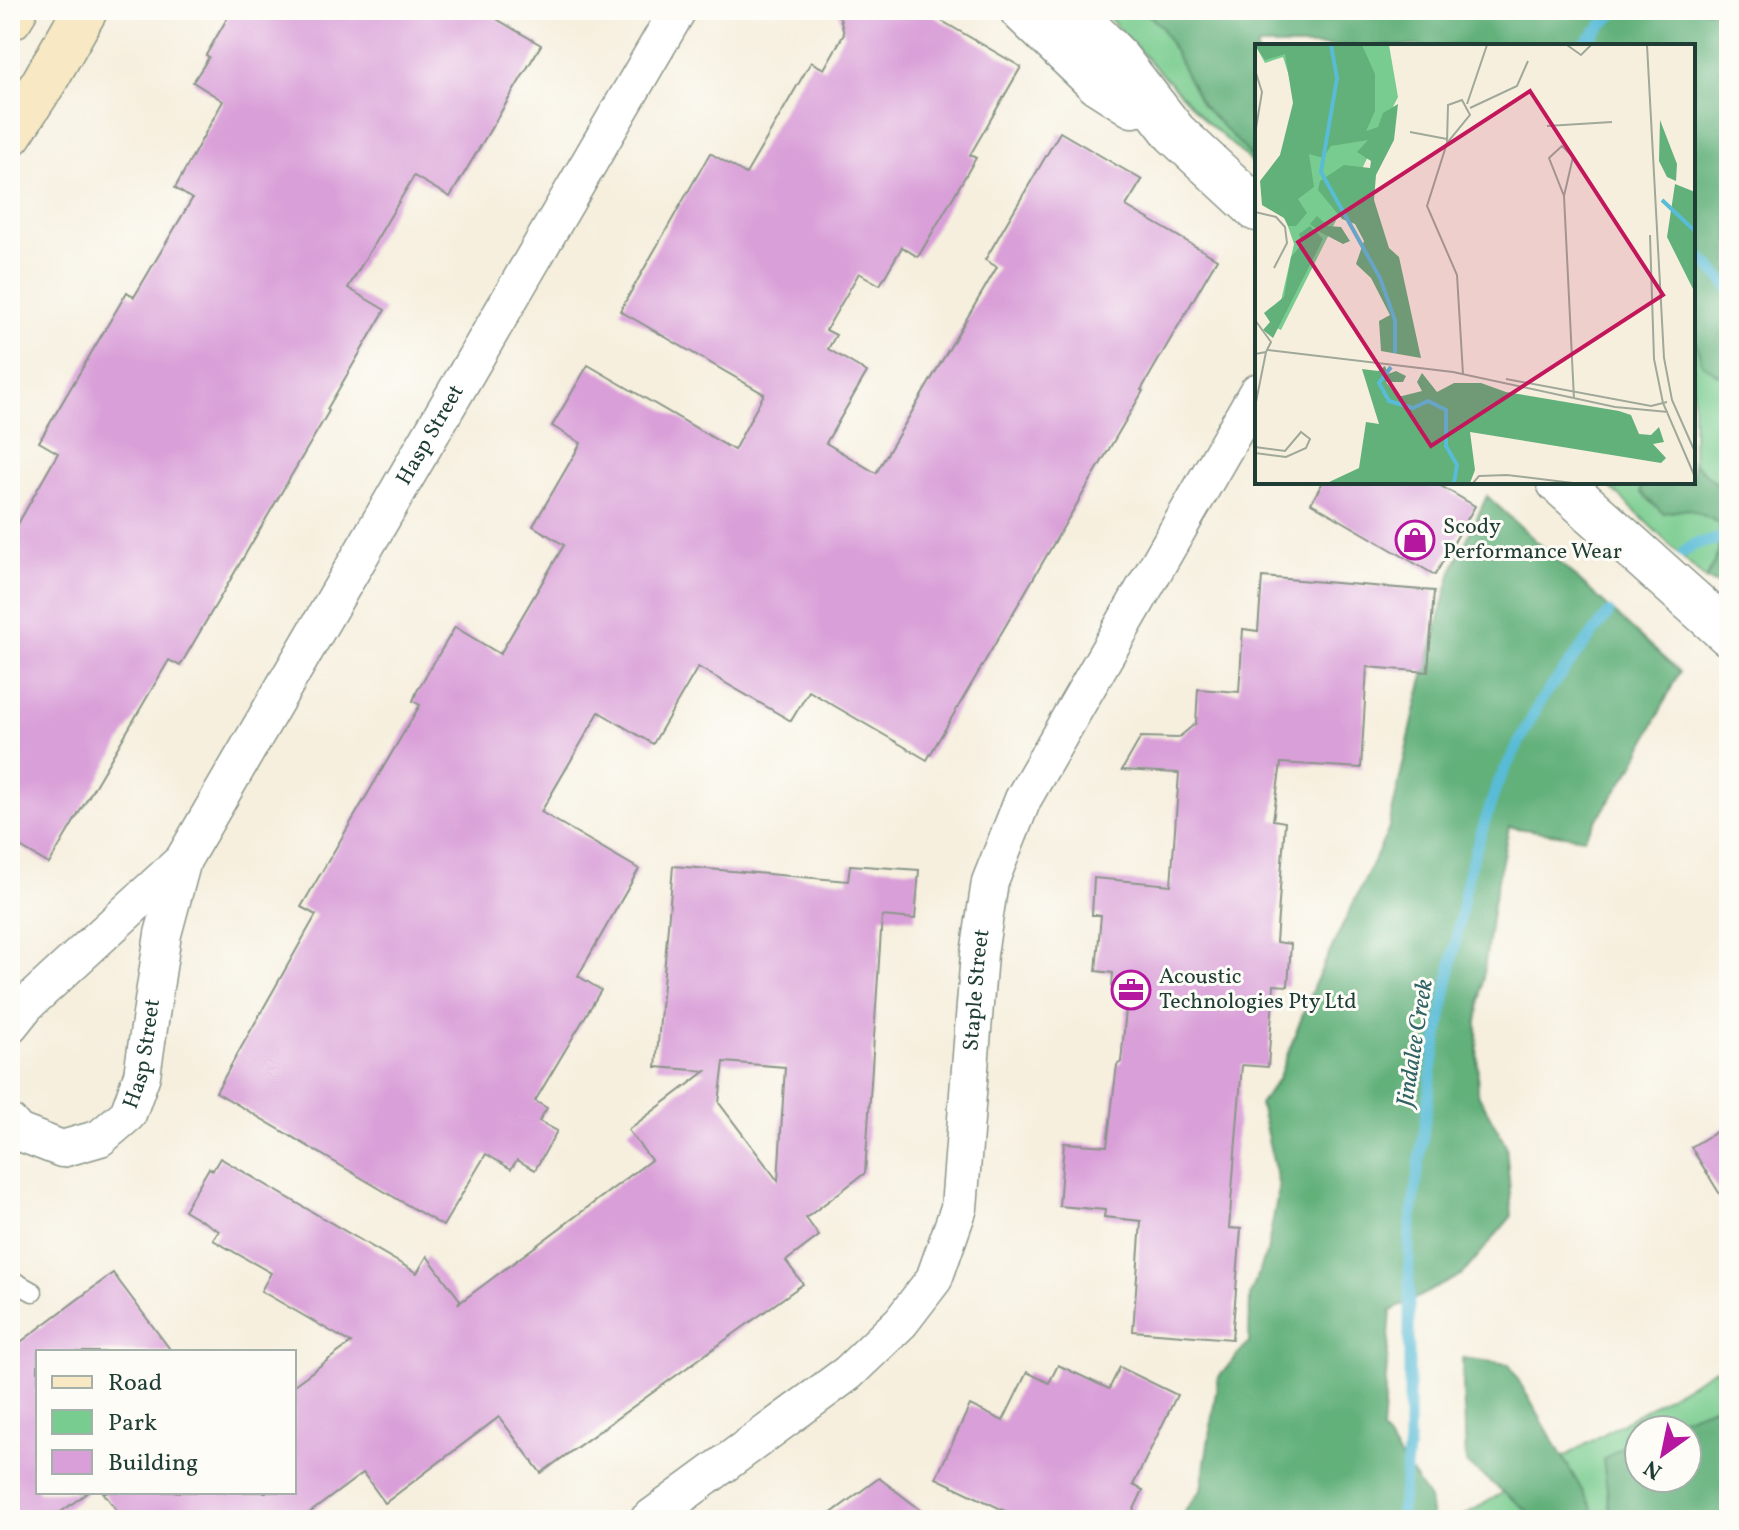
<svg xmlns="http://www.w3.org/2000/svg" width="1739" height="1530" font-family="Vollkorn,serif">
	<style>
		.green { fill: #79cc8f; stroke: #4c8462; stroke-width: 2; fill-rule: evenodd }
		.forest { fill: #62b07a; stroke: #407657; stroke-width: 2 }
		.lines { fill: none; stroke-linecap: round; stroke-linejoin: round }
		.stream { stroke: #59bcd7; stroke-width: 11 }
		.building { fill: #d99fd8; fill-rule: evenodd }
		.service-casing { stroke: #8a9689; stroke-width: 21 }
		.minor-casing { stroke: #8a9689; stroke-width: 39 }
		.tertiary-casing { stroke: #8a9689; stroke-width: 47 }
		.secondary-casing { stroke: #8a9689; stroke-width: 47 }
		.service { stroke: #fff; stroke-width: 18 }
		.minor { stroke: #fff; stroke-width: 36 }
		.tertiary { stroke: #fff; stroke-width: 44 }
		.secondary { stroke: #f8e8c3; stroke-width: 44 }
		.labels { text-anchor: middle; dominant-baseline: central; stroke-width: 6; stroke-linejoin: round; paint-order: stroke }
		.street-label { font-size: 22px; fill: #1f3d34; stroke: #fdfcf7 }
		.poi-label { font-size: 22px; fill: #1f3d34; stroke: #fdfcf7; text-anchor: start }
		.water-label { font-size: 24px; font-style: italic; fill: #306365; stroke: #fdfcf7 }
		.inset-river { fill: none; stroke: #59bcd7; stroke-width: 4 }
		.inset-road { fill: none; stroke: #a0a89a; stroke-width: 2 }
		.view { fill: #c2185b; fill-opacity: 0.15; stroke: #c2185b; stroke-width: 4 }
		.inset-edge { fill: none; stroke: #1f3d34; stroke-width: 4 }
	</style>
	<rect width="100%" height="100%" fill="#fdfcf7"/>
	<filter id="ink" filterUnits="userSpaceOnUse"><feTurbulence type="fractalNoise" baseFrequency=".0125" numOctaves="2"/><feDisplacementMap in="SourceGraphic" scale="16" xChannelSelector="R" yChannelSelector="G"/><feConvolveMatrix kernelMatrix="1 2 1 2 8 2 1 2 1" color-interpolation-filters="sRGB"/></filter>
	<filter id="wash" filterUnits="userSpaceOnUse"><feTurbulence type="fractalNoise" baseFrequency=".006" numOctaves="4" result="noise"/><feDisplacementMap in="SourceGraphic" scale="32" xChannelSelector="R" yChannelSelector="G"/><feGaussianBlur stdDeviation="1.8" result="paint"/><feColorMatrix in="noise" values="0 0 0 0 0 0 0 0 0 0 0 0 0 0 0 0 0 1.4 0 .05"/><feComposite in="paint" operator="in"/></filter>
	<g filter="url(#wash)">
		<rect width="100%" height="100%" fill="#f6efde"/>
		<g class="green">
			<polygon points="1101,10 1729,10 1729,587 1706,580 1605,482 1693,482 1693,46 1257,46 1257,167 1207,122"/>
			<path d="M1729,1361V1520H1456ZM1639,1430H1687V1478H1639Z"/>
		</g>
		<g class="forest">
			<polygon points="1143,10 1729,10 1729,373 1719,376 1702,364 1693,334 1693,46 1257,46 1257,162 1202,105 1161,26"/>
			<polygon points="1693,462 1717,484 1729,490 1729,587 1706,580 1718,553 1720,523 1689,509 1663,513 1641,493 1639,482 1693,482"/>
			<polygon points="1487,496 1679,672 1634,765 1584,838 1509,827 1493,904 1477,1022 1478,1094 1506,1145 1512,1216 1463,1274 1391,1311 1382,1431 1429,1499 1432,1520 1178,1520 1201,1490 1218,1378 1249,1342 1250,1295 1267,1252 1279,1187 1260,1104 1278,1079 1315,983 1388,831 1418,698 1452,571"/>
			<polygon points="1462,1358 1509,1364 1591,1506 1595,1520 1530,1520 1528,1511 1466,1463"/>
			<polygon points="1729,1400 1729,1506 1724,1509 1722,1520 1611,1520 1603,1460 1639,1435 1639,1478 1687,1478 1687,1430 1651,1430"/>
		</g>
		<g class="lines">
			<g class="stream">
				<polyline points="1581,46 1617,10"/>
				<polyline points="1693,254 1705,261 1729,288"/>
				<polyline points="1683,553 1695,544 1729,537"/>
				<polyline points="1400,1520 1409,1443 1409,1237 1433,1063 1469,870 1497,785 1541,700 1609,613"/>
			</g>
		</g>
		<g id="blocks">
			<g class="building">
				<polygon points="232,10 481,10 541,45 450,197 414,176 348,288 385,310 327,409 329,411 180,666 169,660 49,864 10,841 10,538 58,453 39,442 127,292 134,297 192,199 175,188 223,101 193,82 209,57 206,55"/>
				<polygon points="838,10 923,10 1021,67 970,155 976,158 918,257 902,247 880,285 859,273 826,330 836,335 828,349 867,372 826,443 876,473 997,267 985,260 1060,132 1142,180 1126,206 1217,259 1141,390 1143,391 927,760 809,691 791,721 698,667 653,744 599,712 541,812 639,869 578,976 601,990 535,1101 547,1108 539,1121 557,1131 535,1170 517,1160 511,1169 486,1154 443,1226 216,1092 316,915 301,907 420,705 413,701 417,691 455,627 500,654 564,545 533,526 581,443 552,426 588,365 734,450 764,394 620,311 710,153 746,174 811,62 824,69 844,34"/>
				<polygon points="1323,482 1434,482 1475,506 1435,575 1311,503"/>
				<polygon points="1262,577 1434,591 1428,672 1367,667 1361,768 1281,763 1273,820 1285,822 1276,942 1291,944 1288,986 1274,985 1268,1067 1242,1065 1229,1228 1241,1229 1232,1339 1133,1331 1141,1221 1104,1217 1105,1210 1059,1206 1064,1143 1107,1146 1117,1065 1121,1062 1128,988 1112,987 1113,973 1096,971 1101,915 1092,915 1094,878 1171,885 1179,773 1122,770 1141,737 1178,738 1196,723 1198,689 1239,692 1243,629 1258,631"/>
				<path d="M850,865L919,870L915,919L882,916L865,1173L806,1218L819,1236L786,1261L803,1284L541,1473L499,1417L385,1503L363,1473L300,1520H124L103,1492H294V1385L351,1343L261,1291L271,1273L213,1240L219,1231L184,1210L209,1168L213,1170L220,1158L417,1273L427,1256L460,1300L458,1304L651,1160L628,1130L706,1071L656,1067L673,866L848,881ZM724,1062L785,1067L778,1181L719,1103Z"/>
				<polygon points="1729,1124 1729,1209 1691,1147"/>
				<polygon points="113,1273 172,1352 38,1352 38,1492 88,1492 50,1520 10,1520 10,1350"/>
				<polygon points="1058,1365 1109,1389 1120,1367 1177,1395 1133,1485 1143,1490 1129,1520 1024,1520 936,1478 970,1405 1003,1421 1027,1372 1049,1383"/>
				<polygon points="879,1478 934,1520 822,1520"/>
			</g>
		</g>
	</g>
	<g filter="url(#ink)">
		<use href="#blocks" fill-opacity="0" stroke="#8a9689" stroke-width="2"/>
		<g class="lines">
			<g class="service-casing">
				<polyline id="service" points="10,1279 33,1292"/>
			</g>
			<g class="minor-casing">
				<g id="minor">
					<polyline points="10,1025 26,1005 182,861"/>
					<path id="s1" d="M10,1123L18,1132L62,1149L100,1138L128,1114L142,1075L163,934L183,860L678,10"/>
					<path id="s2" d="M648,1520L848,1373L901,1322L934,1279L959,1208L979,954L990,882L1023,799L1257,392"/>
				</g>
			</g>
			<g class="tertiary-casing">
				<g id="tertiary">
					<polyline points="1022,10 1097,82 1133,105"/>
					<polyline points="1070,10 1115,56 1175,133 1257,209"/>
					<polyline points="1559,482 1729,634"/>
				</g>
			</g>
			<g class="secondary-casing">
				<g id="secondary">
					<polyline points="10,18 15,10"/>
					<polyline points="10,134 44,82 85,10"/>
				</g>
			</g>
			<use href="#service" class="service"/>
			<use href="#minor" class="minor"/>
			<use href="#tertiary" class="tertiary"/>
			<use href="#secondary" class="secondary"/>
		</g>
	</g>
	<defs>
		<g id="shop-ring" transform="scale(2)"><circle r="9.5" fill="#fdfcf7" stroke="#b5179e" stroke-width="1.5"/><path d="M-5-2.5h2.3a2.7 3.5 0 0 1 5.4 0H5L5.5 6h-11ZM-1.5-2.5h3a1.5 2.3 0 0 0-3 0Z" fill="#b5179e"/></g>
		<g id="office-ring" transform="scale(2)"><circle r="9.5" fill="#fdfcf7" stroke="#b5179e" stroke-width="1.5"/><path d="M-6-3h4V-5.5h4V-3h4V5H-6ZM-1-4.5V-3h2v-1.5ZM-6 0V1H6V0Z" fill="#b5179e"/></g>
	</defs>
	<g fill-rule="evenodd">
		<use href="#shop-ring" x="1415" y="540"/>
		<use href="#office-ring" x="1131" y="990"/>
	</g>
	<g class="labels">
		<g class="street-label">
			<text stroke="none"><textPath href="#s1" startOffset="888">Hasp Street</textPath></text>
			<text stroke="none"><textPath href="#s2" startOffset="670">Staple Street</textPath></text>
			<text stroke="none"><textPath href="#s1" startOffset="198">Hasp Street</textPath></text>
		</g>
		<g class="poi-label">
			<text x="1443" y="527">Scody<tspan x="1443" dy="25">Performance Wear</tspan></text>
			<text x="1159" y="977">Acoustic<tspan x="1159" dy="25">Technologies Pty Ltd</tspan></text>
		</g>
		<g class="water-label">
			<text transform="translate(1416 1043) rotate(-81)">Jindalee Creek</text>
		</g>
	</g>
	<g transform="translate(1255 44)">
		<rect width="440" height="440" fill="#f6efde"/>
		<path d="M0,1H134L143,53L26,286L20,283L39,200L28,168L24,123L41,54L28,13L10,19Z" fill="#79cc8f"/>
		<path d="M107,1L120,30V67L111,87L123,83L128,69L143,60L139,96L121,131L119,156L134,204L144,213L166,314L126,307L124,277L135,271L116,234L101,220L109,197L100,180L87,175L63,146L65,137L89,121L115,124L116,117L102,108L113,96L76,102L68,114L54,110L59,143L43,155L52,169L41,182H33L29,174L7,161L5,137L25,111L38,59L30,10L10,16L0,1ZM405,76L422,120L421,137L412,133L404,117ZM420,140L440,148V249L412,193ZM62,172L73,182L86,183L95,197L88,200L65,188L55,180ZM55,182L68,195L18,294L8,286L15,278L9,269L29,253L36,213L47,200L44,190ZM130,322L133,330L141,327L151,332L148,338H131L143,353L167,347L162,338L167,329L182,348L199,339H226L251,348L364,367L376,371L384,390L396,391L404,383L409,398L398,400L411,414L406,419L215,388L220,426L215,439H72L104,424L111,378L124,380L107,325L123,327Z" fill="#62b07a"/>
		<path class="inset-river" d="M76,1L82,34L66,128L125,234L140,276V309M407,156L440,187M136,323L124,339L134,357L158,364L173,357L191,366V402L202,421L199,439"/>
		<path class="inset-road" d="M312,1L326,11L336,1M392,1L409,314L417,356L440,408M0,26L7,48L0,90M212,60L232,1M215,64L262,42L273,17M292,82L357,78M155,88L192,95M192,99L193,61L207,56L215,71L192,99L172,162L202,231L208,330M309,152L318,113L307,102L294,114L309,152L319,355M0,168L21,173L30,183L32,199L19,224M395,191L399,315L408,359L440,433M0,276L16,298L11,308L0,310M13,306L198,328L360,363L413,368M251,335L396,362L412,358M0,363L11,308M0,403L30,407L46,388L55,395L51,404L31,413L0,409M218,439L224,432L252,431L318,439"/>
		<path class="view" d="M275,47L408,251L176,402L43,198Z"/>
		<rect width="440" height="440" class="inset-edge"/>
	</g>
	<rect width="1739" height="1530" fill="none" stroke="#fdfcf7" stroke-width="40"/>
	<rect x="36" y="1350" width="260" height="144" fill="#fdfcf7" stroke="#a4b0a9" stroke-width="2"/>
	<rect x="52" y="1376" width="40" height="12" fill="#f8e8c3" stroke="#a4b0a9" stroke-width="2"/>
	<text x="108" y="1390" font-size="24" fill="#1f3d34">Road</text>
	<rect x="52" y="1410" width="40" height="24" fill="#79cc8f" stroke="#a4b0a9" stroke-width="2"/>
	<text x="108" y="1430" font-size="24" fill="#1f3d34">Park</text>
	<rect x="52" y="1450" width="40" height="24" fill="#d99fd8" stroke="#a4b0a9" stroke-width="2"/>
	<text x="108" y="1470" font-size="24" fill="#1f3d34">Building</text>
	<g transform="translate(1663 1454) rotate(213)"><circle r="38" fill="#fdfcf7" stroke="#a4b0a9" stroke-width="2"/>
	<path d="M0-6L14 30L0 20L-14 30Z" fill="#b5179e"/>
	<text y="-12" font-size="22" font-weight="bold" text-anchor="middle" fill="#1f3d34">N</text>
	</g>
</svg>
